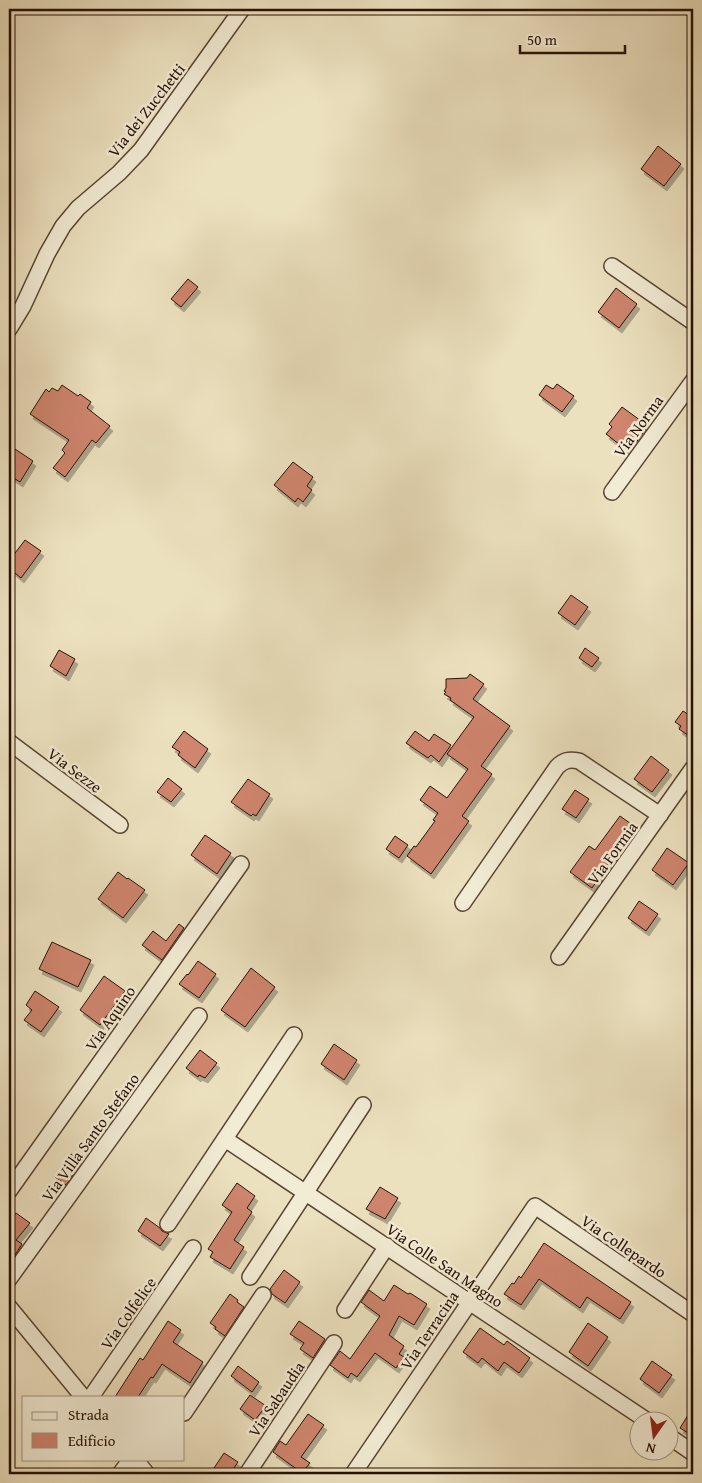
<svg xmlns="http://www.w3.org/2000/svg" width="702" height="1483" font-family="'Gentium Book Plus',serif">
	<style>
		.building { fill: #cf856e; stroke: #261104; filter: url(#shadow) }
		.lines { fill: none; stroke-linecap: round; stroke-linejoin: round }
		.minor-casing { stroke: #584533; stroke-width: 18 }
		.minor { stroke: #f3ecd5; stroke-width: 15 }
		.labels { text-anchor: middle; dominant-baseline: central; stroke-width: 5; stroke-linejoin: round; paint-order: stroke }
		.street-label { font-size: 16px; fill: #261104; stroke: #f3ecd5 }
	</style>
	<defs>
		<filter id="shadow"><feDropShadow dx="3" dy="5" stdDeviation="0" flood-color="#0004"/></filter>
	</defs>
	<rect width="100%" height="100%" fill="#ece1bf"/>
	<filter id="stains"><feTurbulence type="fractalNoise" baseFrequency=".004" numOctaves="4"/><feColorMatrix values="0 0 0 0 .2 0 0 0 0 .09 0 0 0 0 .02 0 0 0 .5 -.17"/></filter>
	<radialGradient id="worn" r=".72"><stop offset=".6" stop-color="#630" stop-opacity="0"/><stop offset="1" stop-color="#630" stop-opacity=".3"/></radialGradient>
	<g class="building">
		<polygon points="658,146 681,164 664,186 641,169"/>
		<polygon points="188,279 198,287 181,307 171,299"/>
		<polygon points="616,288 637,304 619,328 598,312"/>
		<polygon points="557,384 574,396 562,412 539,395 546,385 553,389"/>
		<polygon points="62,385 78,396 80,394 91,402 87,408 110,426 96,443 92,440 65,477 53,468 65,453 62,450 69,440 30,414 46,389 49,392 52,388 58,391"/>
		<polygon points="622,407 648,426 635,444 634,443 628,451 606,434 612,427 609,424"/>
		<polygon points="9,445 33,461 20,482 9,475"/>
		<polygon points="293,462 313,477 307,486 312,490 303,502 298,498 295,502 274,485"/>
		<polygon points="25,540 41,551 21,578 9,568 9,561"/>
		<polygon points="571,595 588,607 575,625 558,613"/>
		<polygon points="585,648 599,658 592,667 579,658"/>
		<polygon points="59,650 75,659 66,676 50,666"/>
		<polygon points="470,674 484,684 473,699 510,726 481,766 492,774 462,816 469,821 431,874 407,856 414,846 416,847 435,821 433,820 438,813 420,800 430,786 447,798 468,769 447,754 474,717 450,700 451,698 444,694 446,692 444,691 446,688 446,679 467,678"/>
		<polygon points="693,708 693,734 691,733 689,736 679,729 681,726 675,722 683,711 689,715"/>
		<polygon points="184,731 208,749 195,768 178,755 180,752 172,747"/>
		<polygon points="415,731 429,741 434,734 451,745 439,762 431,755 428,758 406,743"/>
		<polygon points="651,756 669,770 652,792 634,779"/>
		<polygon points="168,778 182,789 171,802 157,792"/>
		<polygon points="248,779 270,794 256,816 253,814 251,816 231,802"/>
		<polygon points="575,790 589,799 576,818 562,809"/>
		<polygon points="620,816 634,826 592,888 570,872 589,846 595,850"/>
		<polygon points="205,835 231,853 217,874 191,855"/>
		<polygon points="395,836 408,845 399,858 386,849"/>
		<polygon points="667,848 689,863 673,885 652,870"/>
		<polygon points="118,872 127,879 128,878 145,890 123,918 98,899"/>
		<polygon points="639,901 658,914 646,931 628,918"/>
		<polygon points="179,924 184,928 162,960 142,945 153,931 166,941"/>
		<polygon points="52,942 91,960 78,987 39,969"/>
		<polygon points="198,961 216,974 199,998 179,984 187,974 188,975"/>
		<polygon points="251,968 275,987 245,1027 221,1010"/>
		<polygon points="104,976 125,991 100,1025 80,1010"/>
		<polygon points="35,991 59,1007 41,1032 24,1020 32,1010 26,1005"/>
		<polygon points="334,1044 357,1060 344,1080 321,1064"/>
		<polygon points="200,1050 217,1063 205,1078 199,1075 198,1077 186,1068"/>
		<polygon points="71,1154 82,1162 66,1185 55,1177"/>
		<polygon points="237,1183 255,1196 247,1208 252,1212 234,1240 244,1247 230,1269 210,1257 213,1252 208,1249 232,1212 222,1205"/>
		<polygon points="380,1187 398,1198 385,1219 366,1209"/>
		<polygon points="16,1213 30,1223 16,1240 22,1244 13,1258 9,1255 9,1222"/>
		<polygon points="146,1218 160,1228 162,1231 169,1234 160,1246 138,1231"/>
		<polygon points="544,1243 631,1302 620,1319 587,1297 580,1308 539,1279 521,1305 504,1294 512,1283 514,1284 519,1276 521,1278"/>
		<polygon points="284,1270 300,1282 285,1303 272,1294 270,1289"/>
		<polygon points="394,1285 408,1294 410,1293 427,1304 414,1325 399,1316 389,1335 404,1346 399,1354 404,1357 396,1368 375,1353 357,1377 351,1373 348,1378 330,1365 340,1351 350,1359 380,1316 361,1302 369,1290 384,1301"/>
		<polygon points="230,1294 238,1300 237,1302 244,1307 225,1336 215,1329 216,1327 210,1323"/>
		<polygon points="168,1321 181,1330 173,1342 203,1362 190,1383 162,1364 153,1378 151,1377 138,1397 115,1397 140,1358 143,1360"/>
		<polygon points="299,1321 325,1339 313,1358 300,1349 304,1343 290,1334"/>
		<polygon points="588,1323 608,1337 588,1366 569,1352"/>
		<polygon points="480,1328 504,1345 507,1341 530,1358 519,1373 504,1362 498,1371 482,1358 478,1363 463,1352"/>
		<polygon points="652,1361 672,1375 659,1393 640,1379"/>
		<polygon points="238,1366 259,1382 252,1392 231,1376"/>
		<polygon points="250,1395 266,1406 255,1420 240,1409"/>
		<polygon points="693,1407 693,1436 680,1428"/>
		<polygon points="308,1414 324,1425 301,1457 310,1463 302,1473 273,1452 280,1441 286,1445"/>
		<polygon points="224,1453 238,1462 230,1474 210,1474"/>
	</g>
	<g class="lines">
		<g class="minor-casing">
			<g id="minor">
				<polyline points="612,266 693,322"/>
				<polyline points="9,329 23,306 47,254 63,226 78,208 119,173 141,150 242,9"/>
				<polyline points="612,492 693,381"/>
				<polyline points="9,742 120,825"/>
				<path d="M463,903L557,767C564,760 569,759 579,761L660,815"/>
				<polyline points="559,957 693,768"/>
				<polyline points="225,1139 646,1420"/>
				<polyline points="9,1191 241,864"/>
				<polyline points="168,1224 294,1035"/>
				<polyline points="250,1277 363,1105"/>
				<polyline points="9,1279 199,1016"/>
				<polyline points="9,1307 83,1397"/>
				<polyline points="345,1310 387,1246"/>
				<polyline points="91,1397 193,1248"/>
				<polyline points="184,1413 263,1295"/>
				<polyline points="670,1437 693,1453"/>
				<polyline points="135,1459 147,1474"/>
				<polyline points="120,1474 131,1459"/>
				<polyline points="247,1474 334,1343"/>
				<polyline points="353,1474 535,1206 693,1314"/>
			</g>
		</g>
		<use href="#minor" class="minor"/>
	</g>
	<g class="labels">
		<g class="street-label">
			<text transform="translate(146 110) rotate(-52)">Via dei Zucchetti</text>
			<text transform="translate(638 426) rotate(-54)">Via Norma</text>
			<text transform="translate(75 770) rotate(37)">Via Sezze</text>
			<text transform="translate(612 853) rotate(-54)">Via Formia</text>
			<text transform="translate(110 1018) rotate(-55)">Via Aquino</text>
			<text transform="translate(90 1137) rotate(-54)">Via Villa Santo Stefano</text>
			<text transform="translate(624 1246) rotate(34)">Via Collepardo</text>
			<text transform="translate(445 1265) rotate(34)">Via Colle San Magno</text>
			<text transform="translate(128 1313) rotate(-55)">Via Colfelice</text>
			<text transform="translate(429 1330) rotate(-56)">Via Terracina</text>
			<text transform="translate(276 1399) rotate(-56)">Via Sabaudia</text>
		</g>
	</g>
	<rect width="702" height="1483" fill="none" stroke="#ece1bf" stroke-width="30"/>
	<rect x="10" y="10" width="682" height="1463" fill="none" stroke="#261104" stroke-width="2.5"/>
	<rect x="15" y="15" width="672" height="1453" fill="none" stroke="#261104"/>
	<rect x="22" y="1396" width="162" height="65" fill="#f3ecd5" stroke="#a19481"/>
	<rect x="32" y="1412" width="25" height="8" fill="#f3ecd5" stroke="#a19481"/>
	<text x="68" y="1420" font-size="15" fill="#261104">Strada</text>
	<rect x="32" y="1433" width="25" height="15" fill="#cf856e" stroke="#a19481"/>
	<text x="68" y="1446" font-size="15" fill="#261104">Edificio</text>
	<g transform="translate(654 1436) rotate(194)"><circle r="24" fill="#f3ecd5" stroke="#a19481"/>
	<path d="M0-4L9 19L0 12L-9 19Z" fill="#8f2418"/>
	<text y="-8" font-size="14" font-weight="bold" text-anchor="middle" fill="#261104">N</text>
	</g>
	<path d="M520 45v8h105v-8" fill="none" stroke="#261104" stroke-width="2.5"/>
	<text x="527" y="45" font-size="15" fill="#261104" stroke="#f3ecd5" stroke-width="4" paint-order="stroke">50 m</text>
	<rect width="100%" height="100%" filter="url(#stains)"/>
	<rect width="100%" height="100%" fill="url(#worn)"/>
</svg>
